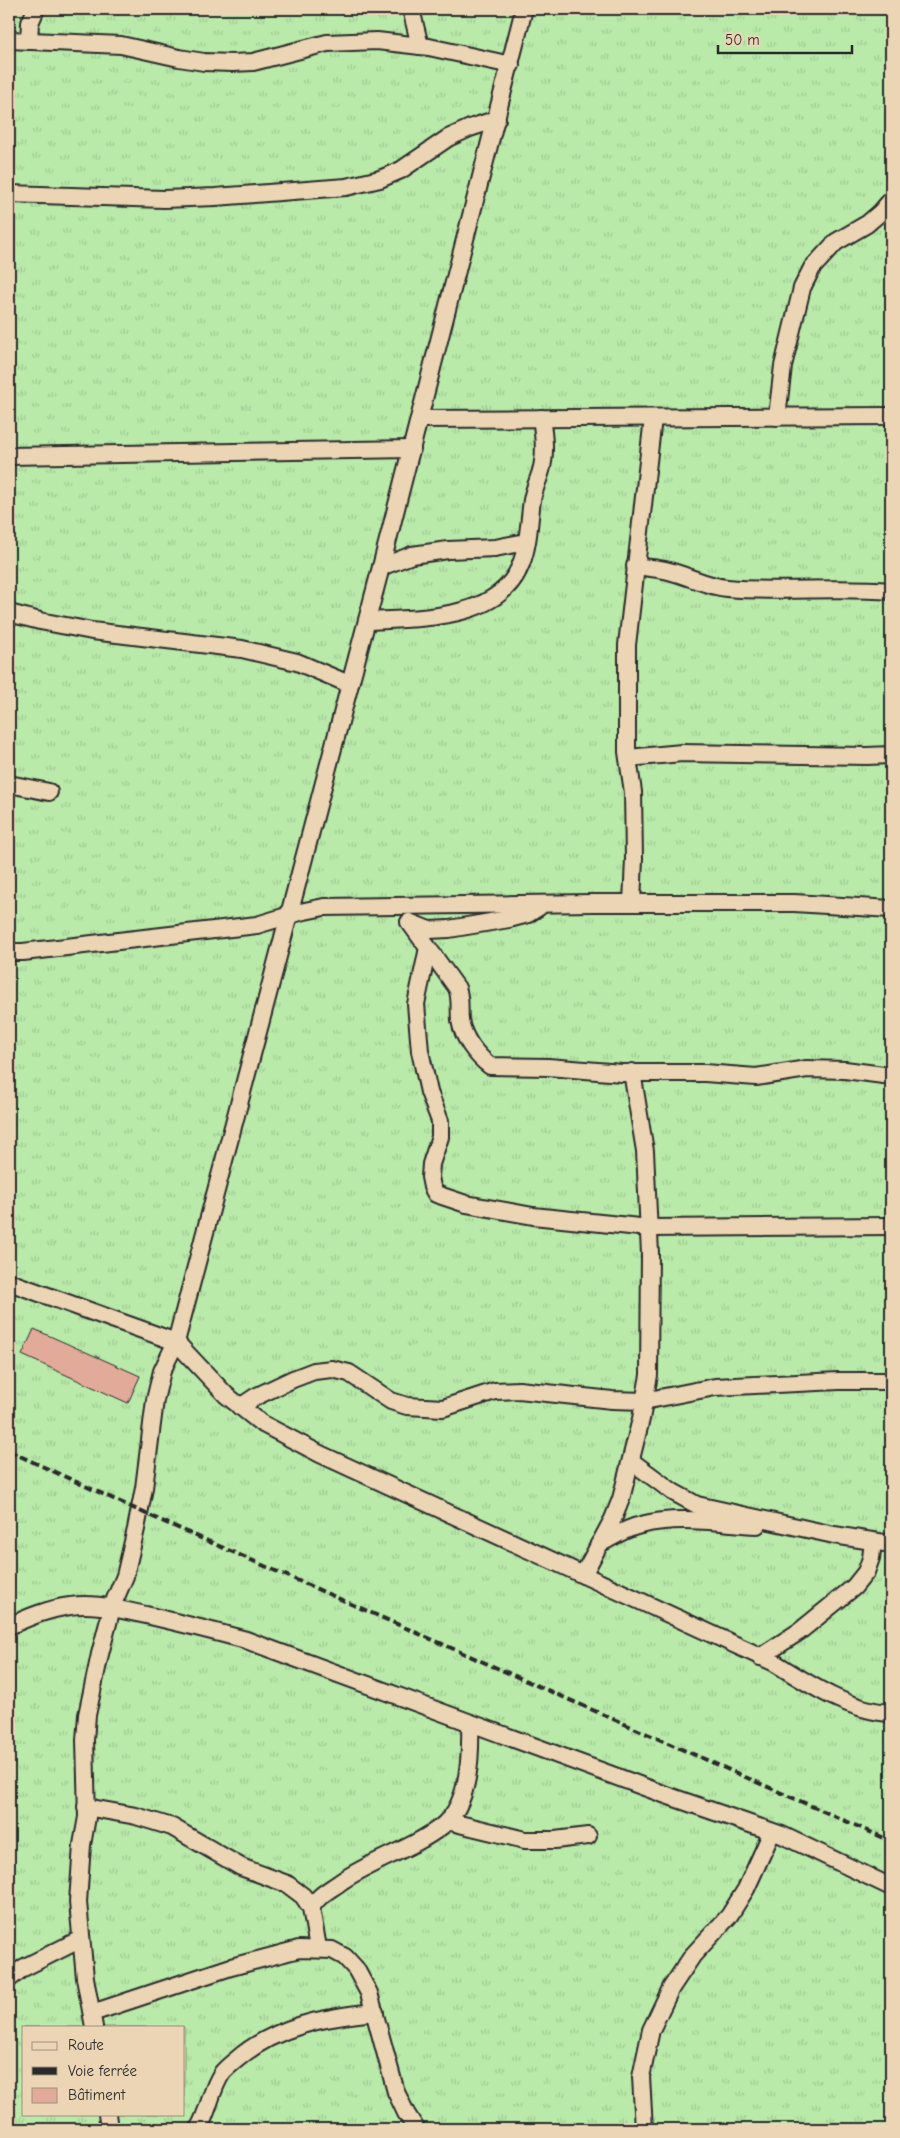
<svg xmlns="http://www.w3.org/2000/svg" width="900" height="2138" font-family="'Comic Neue',sans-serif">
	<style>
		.grass { fill: url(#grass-tufts); stroke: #728a6a; fill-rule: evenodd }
		.building { fill: #e2ab99; stroke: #2b2b2b }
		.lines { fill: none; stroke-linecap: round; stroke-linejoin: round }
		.minor-casing { stroke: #2b2b2b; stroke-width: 20 }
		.minor { stroke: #ebd5b4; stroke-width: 16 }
		.rail { stroke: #2b2b2b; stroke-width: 4; stroke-dasharray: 8 4; stroke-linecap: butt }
	</style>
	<defs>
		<pattern id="grass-tufts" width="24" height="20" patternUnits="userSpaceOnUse" patternTransform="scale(1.25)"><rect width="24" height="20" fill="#b9eaaa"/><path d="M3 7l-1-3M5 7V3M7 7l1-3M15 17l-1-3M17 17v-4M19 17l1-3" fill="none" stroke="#9fc992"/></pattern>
	</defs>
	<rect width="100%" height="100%" fill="#ebd5b4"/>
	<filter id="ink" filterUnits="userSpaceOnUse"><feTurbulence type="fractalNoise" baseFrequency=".02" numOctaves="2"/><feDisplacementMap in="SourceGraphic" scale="10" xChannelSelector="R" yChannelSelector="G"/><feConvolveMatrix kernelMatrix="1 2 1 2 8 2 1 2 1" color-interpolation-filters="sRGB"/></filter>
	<g filter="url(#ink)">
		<path class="grass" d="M9,9H891V2129H9ZM24,2027H184V2114H24Z"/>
		<polygon class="building" points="34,1329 140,1376 128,1403 22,1355"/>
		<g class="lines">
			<g class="minor-casing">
				<g id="minor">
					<polyline points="411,9 420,46"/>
					<path d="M524,9L381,567L176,1342L226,1395L261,1423L320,1454L775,1663C810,1685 850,1711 891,1713"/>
					<polyline points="9,40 121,45 179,58 204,62 232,63 253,62 327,43 377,41 429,47 511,65"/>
					<polyline points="29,41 30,23 36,9"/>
					<polyline points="9,194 164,199 215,197 346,187 380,179 401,170 448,138 470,128 497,119"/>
					<polyline points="777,417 783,366 802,288 812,268 836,242 867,224 881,212 891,200"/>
					<polyline points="419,419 891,416"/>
					<polyline points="9,456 412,449"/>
					<path d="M635,566C646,568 658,568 669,571C689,576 706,586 727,588C782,593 837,586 891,591"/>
					<polyline points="381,567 412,555 448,550 495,548 526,542"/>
					<polyline points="9,613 40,621 92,631 242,649 297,662 349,684"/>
					<path d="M367,621C418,618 500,621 521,564C529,544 529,521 532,500C534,489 538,481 541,471C546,454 544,436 541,418"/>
					<polyline points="628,758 682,753 867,756 891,755"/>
					<polyline points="9,784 49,792"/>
					<polyline points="632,903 634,859 633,792 627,752 627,645 653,418"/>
					<polyline points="409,922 429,930 449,929 509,919 528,914 539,907"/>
					<path d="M410,923L457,988C461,998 459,1009 460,1020C463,1038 476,1055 490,1066L548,1067L622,1073H705L756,1077L807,1069L845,1070L891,1076"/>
					<polyline points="428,948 416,1004 420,1051 429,1092 440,1121 440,1137 431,1164 430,1177 432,1187 436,1194 466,1204 533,1216 649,1228 891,1226"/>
					<polyline points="9,952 23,952 257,925 300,912 324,907 593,903 794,903 891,909"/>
					<polyline points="9,1282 176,1342 162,1371 155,1400 144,1488 136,1529 125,1576 113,1604 100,1654 87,1715 85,1740 87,1817 82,1845 78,1902 85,1978 94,2027"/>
					<polyline points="240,1407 255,1397 293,1379 314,1371 332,1369 349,1373 391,1401 407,1406 443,1408 495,1391 519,1390 612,1400 644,1401 715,1387 839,1381 891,1381"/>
					<polyline points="631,1461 673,1492 697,1505 834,1535 891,1544"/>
					<path d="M599,1544C613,1537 626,1528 641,1525C679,1515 719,1523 757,1525"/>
					<polyline points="583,1575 613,1519 621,1499 641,1419 649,1375 650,1254 645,1151 632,1072"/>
					<path d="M9,1626C29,1617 48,1609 70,1606C95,1602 121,1610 146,1615C180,1623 213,1631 246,1640L666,1795L782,1835L891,1887"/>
					<polyline points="760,1657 800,1631 854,1587 866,1572 871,1558 873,1542"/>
					<polyline points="86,1807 136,1816 172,1827 241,1867 287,1884 303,1896 311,1908 318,1948"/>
					<polyline points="447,1821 525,1840 555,1840 588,1836"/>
					<path d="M311,1908C318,1895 330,1890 342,1881C373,1860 412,1849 442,1826C470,1805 471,1755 470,1723"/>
					<polyline points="9,1979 23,1968 81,1939"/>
					<polyline points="92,2013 231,1967 299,1949 332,1950 345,1957 356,1969 369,1993 396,2092 406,2113 416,2129"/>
					<polyline points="107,2114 109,2129"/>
					<path d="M198,2129C209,2112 210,2091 222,2073C226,2068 231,2064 236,2060C275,2026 325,2017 375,2012"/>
					<polyline points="644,2129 641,2077 651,2030 671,1988 693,1955 729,1916 746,1889 772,1832"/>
				</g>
			</g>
			<use href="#minor" class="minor"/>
			<polyline class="rail" points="9,1451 153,1517 891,1841"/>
		</g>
	</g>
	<rect width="900" height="2138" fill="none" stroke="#ebd5b4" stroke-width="30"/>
	<rect x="15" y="15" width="870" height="2108" fill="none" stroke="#2b2b2b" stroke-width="2" filter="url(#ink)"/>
	<rect x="22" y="2026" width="162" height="90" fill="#ebd5b4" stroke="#9e917d"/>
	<rect x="32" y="2042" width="25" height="8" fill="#ebd5b4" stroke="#9e917d"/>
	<text x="68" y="2050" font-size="15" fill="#2b2b2b">Route</text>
	<rect x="32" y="2067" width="25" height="8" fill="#2b2b2b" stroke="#9e917d"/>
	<text x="68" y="2076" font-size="15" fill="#2b2b2b">Voie ferrée</text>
	<rect x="32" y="2088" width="25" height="15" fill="#e2ab99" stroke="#9e917d"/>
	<text x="68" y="2100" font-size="15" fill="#2b2b2b">Bâtiment</text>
	<path d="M718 45v8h134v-8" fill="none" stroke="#2b2b2b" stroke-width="2.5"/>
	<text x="725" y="45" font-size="15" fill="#2b2b2b" stroke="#ebd5b4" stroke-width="4" paint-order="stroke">50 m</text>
</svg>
